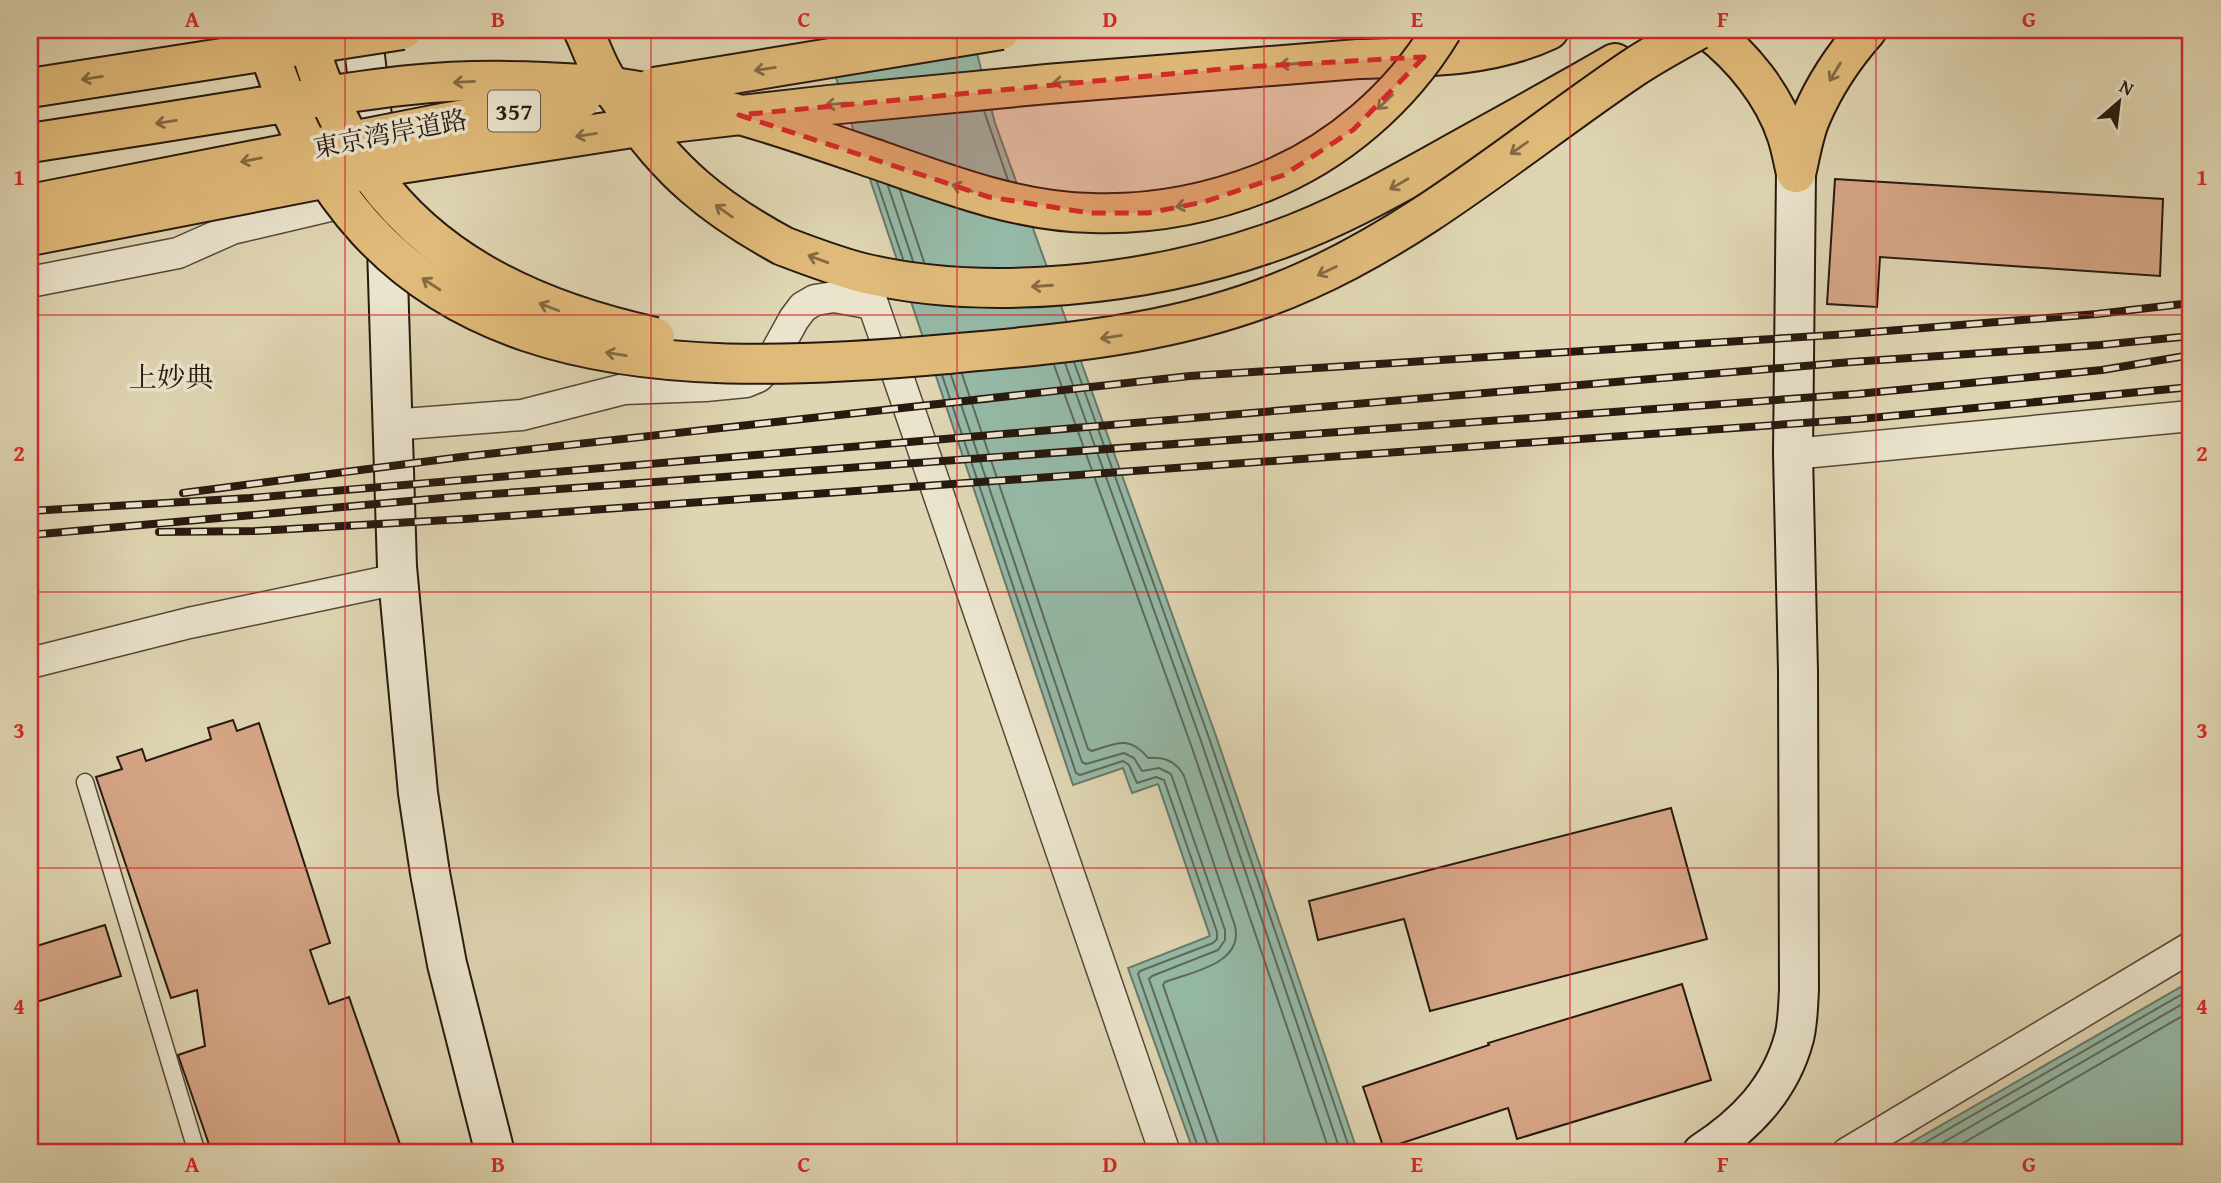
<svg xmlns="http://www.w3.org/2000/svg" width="2221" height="1183" font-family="'Gentium Book Plus','Noto Serif JP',serif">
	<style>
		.water { fill: #95b9a7; stroke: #69796a; stroke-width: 2 }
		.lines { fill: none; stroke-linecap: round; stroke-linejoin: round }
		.shore { stroke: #5e695b; stroke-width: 2 }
		.building { fill: #d6a687; stroke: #28190f; stroke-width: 2 }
		.lane-casing { stroke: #564838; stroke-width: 19 }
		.street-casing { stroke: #564838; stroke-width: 33 }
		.secondary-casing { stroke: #28190f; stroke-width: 42 }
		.highway-casing { stroke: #28190f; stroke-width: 42 }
		.lane { stroke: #eae4cd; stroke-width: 16 }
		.street { stroke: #eae4cd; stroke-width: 30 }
		.secondary { stroke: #eae4cd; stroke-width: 38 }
		.highway { stroke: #e0ba79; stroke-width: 38 }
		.rail-casing { stroke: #28190f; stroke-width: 8 }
		.rail { stroke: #eae4cd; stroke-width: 5; stroke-dasharray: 16; stroke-linecap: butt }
		.highway-bridge-casing { stroke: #28190f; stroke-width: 42; stroke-linecap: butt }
		.highway-bridge { stroke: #e0ba79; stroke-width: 38 }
		.oneway { stroke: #846a44 }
		.marked { fill: #d62828; fill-opacity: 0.2; stroke: #d62828; stroke-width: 5; stroke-dasharray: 14 9; stroke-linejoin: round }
		.grid { fill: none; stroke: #d62828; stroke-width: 2; stroke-opacity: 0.55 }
		.labels { text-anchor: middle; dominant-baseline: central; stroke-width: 7; stroke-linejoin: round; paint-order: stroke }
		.shield { fill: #eae4cd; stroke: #625648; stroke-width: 2 }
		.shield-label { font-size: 24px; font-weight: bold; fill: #28190f }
		.street-label { font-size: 26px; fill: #28190f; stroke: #eae4cd }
		.neighbourhood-label { font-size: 28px; fill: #28190f; stroke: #eae4cd }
		.neatline { fill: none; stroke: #d62828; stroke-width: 2.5 }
		.grid-label { font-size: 23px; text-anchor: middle; font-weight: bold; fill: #d62828 }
	</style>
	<rect width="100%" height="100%" fill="#dfd5b2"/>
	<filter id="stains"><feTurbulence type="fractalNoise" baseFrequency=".00286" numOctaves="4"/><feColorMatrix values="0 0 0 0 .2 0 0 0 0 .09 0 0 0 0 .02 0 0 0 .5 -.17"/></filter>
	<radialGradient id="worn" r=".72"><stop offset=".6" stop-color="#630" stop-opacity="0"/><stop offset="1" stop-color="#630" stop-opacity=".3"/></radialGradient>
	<g class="water">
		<polygon points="820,30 971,30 995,123 1216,736 1358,1153 1194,1153 1128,968 1210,936 1158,784 1132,793 1123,768 1073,785"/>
		<polygon points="2191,981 2191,1153 1893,1153"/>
	</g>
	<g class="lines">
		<g class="shore">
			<polyline points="984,111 1008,180"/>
			<polyline points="877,182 903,259"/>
			<polyline points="888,186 913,261"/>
			<polyline points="900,190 924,262"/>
			<polyline points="1074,362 1209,738 1351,1153"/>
			<polyline points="1065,363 1201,741 1341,1153"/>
			<polyline points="1054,365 1191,745 1330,1153"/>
			<path d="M962,374L1088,749L1092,751C1116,743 1130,735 1148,758C1165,757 1176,761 1184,776L1235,926C1244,964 1191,972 1165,982L1163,985L1218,1142L1219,1153"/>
			<polyline points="942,375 1076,773 1080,775 1123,761 1129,765 1137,783 1156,777 1164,780 1217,932 1217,939 1213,943 1140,971 1138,974 1200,1153"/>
			<polyline points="951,375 1082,762 1086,764 1124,753 1134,758 1142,771 1159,768 1171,774 1225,930 1225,940 1218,950 1152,976 1149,979 1208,1146 1209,1153"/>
			<polyline points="1907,1153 2191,989"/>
			<polyline points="1925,1153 2191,999"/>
			<polyline points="1946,1153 2191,1011"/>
		</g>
	</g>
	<g class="building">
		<polygon points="1835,179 2163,199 2160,276 1880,257 1877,307 1827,304"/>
		<polygon points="233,720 237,731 259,723 330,943 310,950 329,1004 349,997 403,1153 212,1153 178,1055 205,1046 197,990 171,998 96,777 122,769 117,757 142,749 146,761 211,739 208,728"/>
		<polygon points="1671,808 1707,939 1430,1011 1404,919 1318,940 1309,901"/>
		<polygon points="105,925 121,976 30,1004 30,948"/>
		<polygon points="1682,984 1711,1080 1517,1139 1508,1108 1384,1149 1363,1087 1489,1045 1488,1043"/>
	</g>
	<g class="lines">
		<g class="lane-casing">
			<polyline id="lane" points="85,782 197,1153"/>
		</g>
		<g class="street-casing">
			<g id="street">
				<polyline points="30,282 178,253 232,229 364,198"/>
				<polyline points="391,425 522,415 624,389 705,386 746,382 758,377 767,368 794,319 803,307 815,300 834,297 873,304 1165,1153"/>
				<polyline points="1793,454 2191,416"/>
				<polyline points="30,663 189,623 398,579"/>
				<polyline points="1847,1153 2191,947"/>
			</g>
		</g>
		<g class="secondary-casing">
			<g id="secondary">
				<polyline points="362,30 387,247 397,567 418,793 430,873 447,964 495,1153"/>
				<path d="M1702,1153C1745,1125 1780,1090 1794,1038C1798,1023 1798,1006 1799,990L1798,671L1793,454L1796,173"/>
			</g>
		</g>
		<g class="highway-casing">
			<g id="highway">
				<path d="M1708,30C1742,56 1774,95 1787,136C1791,148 1793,161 1796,173"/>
				<path d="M1358,59C1422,57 1490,58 1549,30"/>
				<path d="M1797,170C1801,152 1804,133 1811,117C1825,84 1844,56 1867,30"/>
				<path d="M783,246C809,256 835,266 863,273C988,303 1148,285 1269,243C1337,220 1400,183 1463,148C1514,120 1565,92 1615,63"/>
			</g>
		</g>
		<use href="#lane" class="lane"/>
		<use href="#street" class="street"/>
		<use href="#secondary" class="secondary"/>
		<use href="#highway" class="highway"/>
		<g class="rail-casing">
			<g id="rail">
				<polyline points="183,493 461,457 1190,376 1849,334 2097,314 2191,303"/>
				<polyline points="30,511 250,498 1851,362 2100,345 2191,336"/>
				<polyline points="159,532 256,531 465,519 1230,464 1860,419 2191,387"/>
				<polyline points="30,535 465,496 1857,394 2102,370 2191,355"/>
			</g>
		</g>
		<use href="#rail" class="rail"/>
		<g class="highway-bridge-casing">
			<g id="highway-bridge">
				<path d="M263,30C357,376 647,381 947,354C1073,343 1192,333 1308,280C1426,227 1526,140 1633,68C1654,54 1676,42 1698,30"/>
				<path d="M305,30C311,46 314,64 321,80C335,113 351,145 371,174C439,269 546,313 655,337"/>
				<path d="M583,30C590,44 595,60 603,74C609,85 617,95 624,105C668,171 713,208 783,246"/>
				<polyline points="654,87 1001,30"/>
				<polyline points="30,88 402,30"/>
				<path d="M30,143C104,132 179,120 253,108C305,100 357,90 410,85C467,79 525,80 583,84C685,92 785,128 881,161C949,185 1020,212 1092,213C1150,215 1208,204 1262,183C1336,154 1401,98 1442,30"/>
				<polyline points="30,204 448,122 581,99"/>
				<polyline points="30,236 400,164 645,126 829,105 1047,84 1358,59"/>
			</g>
		</g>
		<use href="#highway-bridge" class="highway-bridge"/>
	</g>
	<defs><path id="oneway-shaft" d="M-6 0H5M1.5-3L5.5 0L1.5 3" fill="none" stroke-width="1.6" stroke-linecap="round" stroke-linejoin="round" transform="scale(1.75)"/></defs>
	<g class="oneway">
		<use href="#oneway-shaft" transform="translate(1290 64) rotate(176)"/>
		<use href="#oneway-shaft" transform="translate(765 69) rotate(171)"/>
		<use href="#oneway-shaft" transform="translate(1835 72) rotate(121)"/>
		<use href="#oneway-shaft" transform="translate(92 78) rotate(171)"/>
		<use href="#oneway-shaft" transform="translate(464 82) rotate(177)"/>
		<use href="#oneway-shaft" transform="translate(1063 82) rotate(175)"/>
		<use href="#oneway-shaft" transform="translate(1385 102) rotate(136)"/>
		<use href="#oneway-shaft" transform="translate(836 104) rotate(174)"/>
		<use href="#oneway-shaft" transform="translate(166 122) rotate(171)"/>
		<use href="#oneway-shaft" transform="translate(586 135) rotate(171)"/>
		<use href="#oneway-shaft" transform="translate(1519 148) rotate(145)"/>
		<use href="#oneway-shaft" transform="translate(251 160) rotate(169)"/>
		<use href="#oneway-shaft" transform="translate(1399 184) rotate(150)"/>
		<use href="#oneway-shaft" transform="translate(962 188) rotate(-162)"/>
		<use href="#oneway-shaft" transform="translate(1186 205) rotate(169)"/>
		<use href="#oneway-shaft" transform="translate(724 211) rotate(-145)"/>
		<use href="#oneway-shaft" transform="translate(818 259) rotate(-160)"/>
		<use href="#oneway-shaft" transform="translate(1327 271) rotate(154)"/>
		<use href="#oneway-shaft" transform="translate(431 284) rotate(-147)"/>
		<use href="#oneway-shaft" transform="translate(1042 286) rotate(176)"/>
		<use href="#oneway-shaft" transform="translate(549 307) rotate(-159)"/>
		<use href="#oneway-shaft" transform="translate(1111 337) rotate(171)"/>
		<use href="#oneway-shaft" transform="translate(616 354) rotate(-171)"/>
	</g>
	<path class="marked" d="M1424,57L1353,130L1284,175L1204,202L1148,213H1090L989,197L739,115L1243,67Z"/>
	<path class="grid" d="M345,30V1153M651,30V1153M957,30V1153M1264,30V1153M1570,30V1153M1876,30V1153M30,315H2191M30,592H2191M30,868H2191"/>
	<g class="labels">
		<rect class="shield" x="488" y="90.5" width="52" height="41" rx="5"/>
		<g class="shield-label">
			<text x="514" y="111">357</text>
		</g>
		<g class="street-label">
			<text transform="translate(390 133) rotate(-11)">東京湾岸道路</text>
		</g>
		<g class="neighbourhood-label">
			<text x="171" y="376">上妙典</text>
		</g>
	</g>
	<rect width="2221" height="1183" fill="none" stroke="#dfd5b2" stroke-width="77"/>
	<g transform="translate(2119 102) rotate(28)" stroke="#eae4cd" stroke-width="5" paint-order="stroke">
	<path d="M0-5L12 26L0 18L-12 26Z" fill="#28190f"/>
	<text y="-10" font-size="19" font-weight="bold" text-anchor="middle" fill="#28190f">N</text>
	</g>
	<rect x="38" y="38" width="2144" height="1106" class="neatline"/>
	<g class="grid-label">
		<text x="192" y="27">A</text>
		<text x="498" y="27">B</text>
		<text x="804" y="27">C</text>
		<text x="1110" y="27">D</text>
		<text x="1417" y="27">E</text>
		<text x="1723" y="27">F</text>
		<text x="2029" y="27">G</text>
		<text x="19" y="185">1</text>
		<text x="2202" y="185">1</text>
		<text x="19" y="461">2</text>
		<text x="2202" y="461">2</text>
		<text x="19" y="738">3</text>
		<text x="2202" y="738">3</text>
		<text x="19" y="1014">4</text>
		<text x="2202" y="1014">4</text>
		<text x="192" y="1172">A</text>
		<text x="498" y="1172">B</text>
		<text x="804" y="1172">C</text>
		<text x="1110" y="1172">D</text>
		<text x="1417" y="1172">E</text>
		<text x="1723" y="1172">F</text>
		<text x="2029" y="1172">G</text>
	</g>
	<rect width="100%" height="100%" filter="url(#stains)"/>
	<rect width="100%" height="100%" fill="url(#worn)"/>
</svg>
